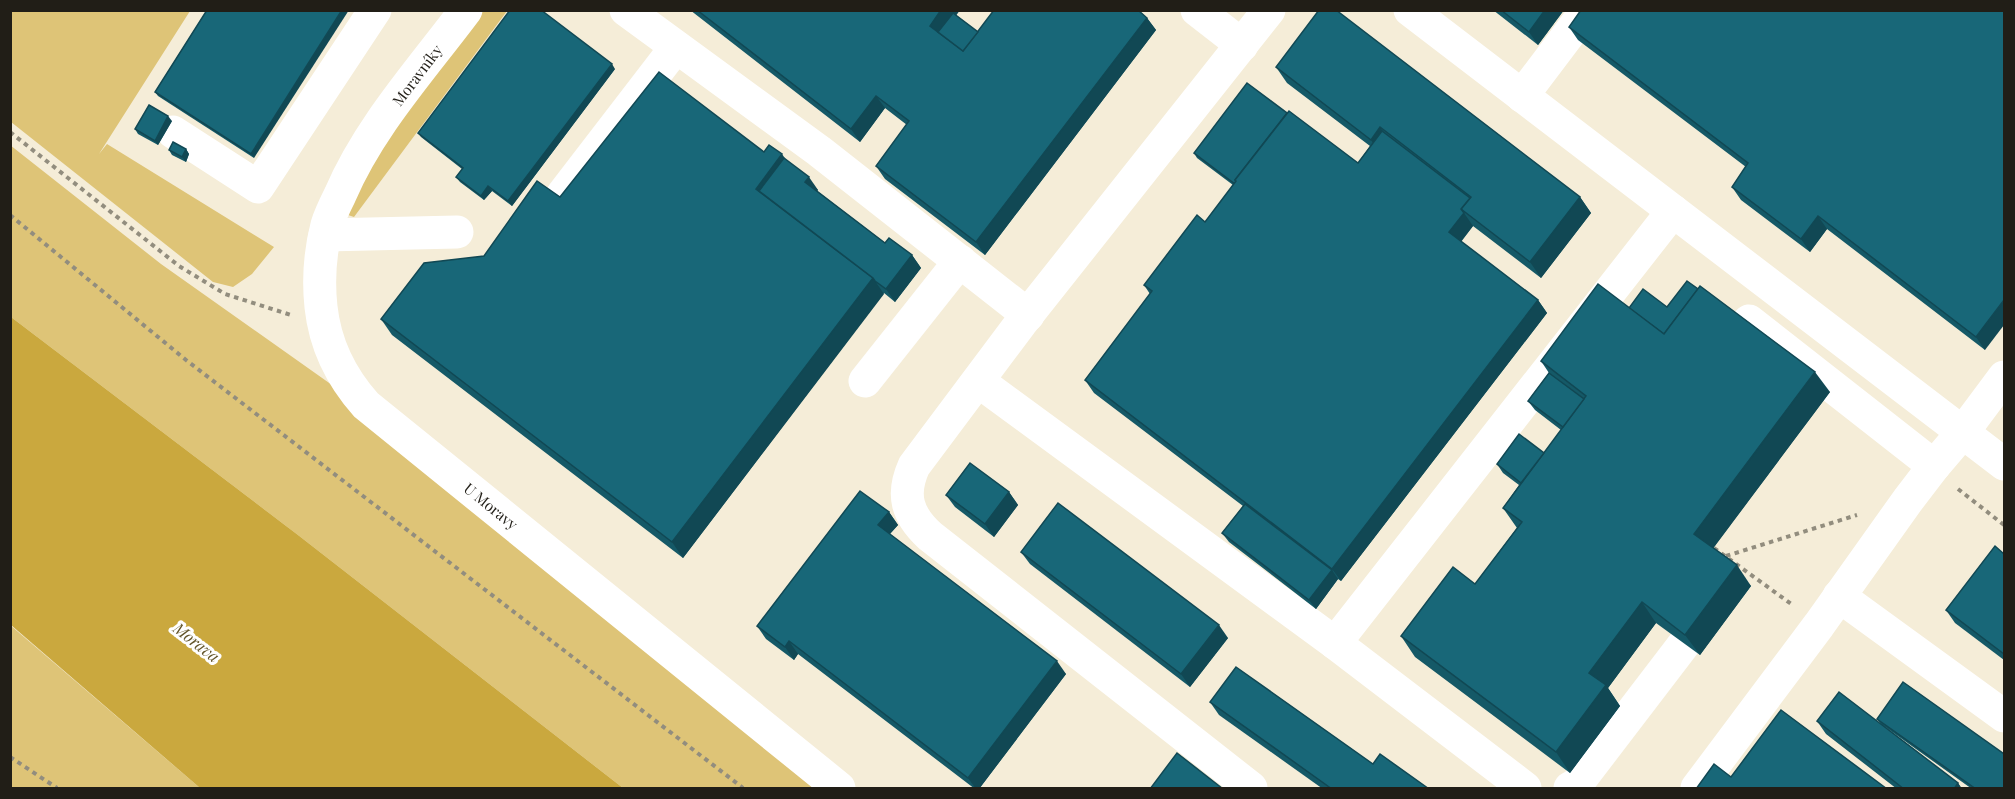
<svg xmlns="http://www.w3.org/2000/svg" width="2015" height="799" font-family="'Playfair Display',serif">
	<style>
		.green { fill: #dec477 }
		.water { fill: #caa83e }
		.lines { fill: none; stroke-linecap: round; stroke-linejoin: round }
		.path { stroke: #928d7e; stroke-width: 4; stroke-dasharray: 4.5 4.5; stroke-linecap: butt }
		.minor { stroke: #fff; stroke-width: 33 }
		.wall { fill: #155967 }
		.shaded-wall { fill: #114854 }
		.building { fill: #186778; stroke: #114854; stroke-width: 1.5 }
		.labels { text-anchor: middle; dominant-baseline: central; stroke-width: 6; stroke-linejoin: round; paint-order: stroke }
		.street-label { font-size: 15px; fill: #211e17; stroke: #fff }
		.water-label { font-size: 16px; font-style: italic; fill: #625429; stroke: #fff }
	</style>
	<rect width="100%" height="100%" fill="#f5edd8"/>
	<g class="green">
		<polygon points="10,11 190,11 99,154 107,144 274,247 252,274 233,287 213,282 11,122"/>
		<path d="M480,11H507L354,217L348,215C380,140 431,75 480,11Z"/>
		<polygon points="10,145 161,264 332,385 825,788 623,788 298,535 11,317"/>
		<polygon points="10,625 200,788 11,788"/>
	</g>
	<polygon class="water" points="11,317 298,535 623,788 200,788 11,625"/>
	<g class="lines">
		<g class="path">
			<polyline points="10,132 179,266 225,294 291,315"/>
			<polyline points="10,215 186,360 743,788"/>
			<polyline points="1958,489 2004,525"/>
			<polyline points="1714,548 1794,606"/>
			<polyline points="1726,556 1857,515"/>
			<polyline points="10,757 57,788"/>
		</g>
		<g class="minor">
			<path d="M466,10C421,70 369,127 340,195C335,205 330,215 327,225C320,252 318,279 321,307C325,344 341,377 366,405L839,788"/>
			<polyline points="626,10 819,151 1028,315"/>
			<polyline points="1197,10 1242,45"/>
			<polyline points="1410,10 2004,464"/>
			<polyline points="1522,96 1587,10"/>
			<polyline points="173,132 258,187 375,10"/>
			<polyline points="563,194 676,47"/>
			<polyline points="325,235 457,232"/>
			<polyline points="1749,321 1934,466"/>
			<polyline points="865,381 960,261"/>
			<polyline points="978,381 1335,643 1525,788"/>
			<polyline points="1839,596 2004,716"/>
			<polyline points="1335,643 1673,211"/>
			<path d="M1251,788L930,536C907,515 901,495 914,466L1021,323L1269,10"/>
			<polyline points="1570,788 1577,784 1684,644"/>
			<polyline points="1697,788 1819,625 1908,500 1934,466 1963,432 2004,377"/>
		</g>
	</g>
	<g class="wall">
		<polygon points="207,10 254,158 158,96 155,92"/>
		<polygon points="690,10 960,10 956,15 978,32 1147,18 1156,30 985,255 885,179 876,166 907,125 885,108 860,142"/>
		<polygon points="1493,10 1564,10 1538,45"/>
		<polygon points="2004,10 1985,350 1827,229 1810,252 1741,200 1732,187 1746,167 1578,40 1569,27"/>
		<polygon points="1276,67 1580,197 1591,213 1541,278 1473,226 1461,242 1538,300 1547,313 1341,581 1338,579 1316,609 1229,542 1222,533 1243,506 1094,393 1085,380 1150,294 1144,285 1205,222 1233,185 1197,158 1194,153 1287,113 1358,163 1370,146 1287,83"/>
		<polygon points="615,69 512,206 492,191 484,200 460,182 456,177 462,169 421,137 418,133"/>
		<polygon points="172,121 158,145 138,134 135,129"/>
		<polygon points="186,149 189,154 186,162 172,155 169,150"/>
		<polygon points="764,152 784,158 818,190 817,191 885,243 912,255 921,268 895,302 884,293 683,558 392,335 381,319 484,256 560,197"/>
		<polygon points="1667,307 1830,392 1713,548 1751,586 1700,655 1656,623 1608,688 1620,706 1570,773 1415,657 1401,636 1475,584 1517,528 1503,508 1519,485 1503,473 1497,464 1544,453 1561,430 1535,410 1528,401 1549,373 1541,361 1629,308"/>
		<polygon points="1009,492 1018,505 994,537 955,507 946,495"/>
		<polygon points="889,512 898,525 890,534 1066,674 979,789 975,789 798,654 794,660 766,639 757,626"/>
		<polygon points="1021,552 1228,638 1190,687 1030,564"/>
		<polygon points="2004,554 2004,660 1955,623 1946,610"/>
		<polygon points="1210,702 1373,764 1429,789 1323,789 1219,715"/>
		<polygon points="1877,719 2004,789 1972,789 1881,724 1958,783 1962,789 1897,789 1826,734 1817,721 1881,724"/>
	</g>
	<g class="shaded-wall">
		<polygon points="342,10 349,10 254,158 251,154"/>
		<polygon points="941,10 960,10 941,36 930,26"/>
		<polygon points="1545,10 1564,10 1538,45 1529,32"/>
		<polygon points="1147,18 1156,30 985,255 976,242"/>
		<polygon points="612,64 615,69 512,206 508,201"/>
		<polygon points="876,96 885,108 860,142 851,129"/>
		<polygon points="168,116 172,121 158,145 155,141"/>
		<polygon points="1380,127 1391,143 1382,156 1371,140"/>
		<polygon points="186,149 189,154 186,162 182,157"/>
		<polygon points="782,154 793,170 770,201 756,189"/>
		<polygon points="809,177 818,190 814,195 805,182"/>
		<polygon points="488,186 492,191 484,200 481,196"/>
		<polygon points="1580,197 1591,213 1541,278 1530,262"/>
		<polygon points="1464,213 1473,226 1458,245 1449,232"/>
		<polygon points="1818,216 1827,229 1810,252 1801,239"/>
		<polygon points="912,255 921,268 895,302 886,289"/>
		<polygon points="873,278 884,294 683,558 672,542"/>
		<polygon points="1538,300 1547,313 1341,581 1332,569"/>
		<polygon points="2004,300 2004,325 1985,350 1976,337"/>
		<polygon points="1815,372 1830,392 1709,554 1694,534"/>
		<polygon points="1009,492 1018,505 994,537 985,524"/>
		<polygon points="889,512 898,525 887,537 878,525"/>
		<polygon points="1737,565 1751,586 1700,655 1685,635"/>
		<polygon points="1332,570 1338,579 1316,609 1309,600"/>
		<polygon points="1642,602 1656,623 1608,688 1620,706 1570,773 1556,752 1589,673"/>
		<polygon points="1219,625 1228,638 1190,687 1181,674"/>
		<polygon points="789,641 798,654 794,660 785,647"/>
		<polygon points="1057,661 1066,674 979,789 976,789 968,778"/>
		<polygon points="1958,783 1962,789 1954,789"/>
	</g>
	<g class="building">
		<polygon points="207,10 342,10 251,154 155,92"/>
		<polygon points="510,10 541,10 612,64 508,201 488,186 481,196 456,177 463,168 418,133"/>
		<polygon points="697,10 941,10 930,26 963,51 994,10 1138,10 1147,18 976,242 876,166 909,121 876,96 851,129"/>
		<polygon points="1319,10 1336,10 1580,197 1530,262 1461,209 1471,197 1380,127 1371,140 1276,67"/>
		<polygon points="1501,10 1545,10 1529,32"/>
		<polygon points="1581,10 2004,10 2004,300 1976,337 1818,216 1801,239 1732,187 1748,163 1569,27"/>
		<polygon points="953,13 978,32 963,51 938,32"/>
		<polygon points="659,72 764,152 769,145 782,154 756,189 873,278 672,542 381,319 424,263 484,256 537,181 560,197"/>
		<polygon points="1247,83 1287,113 1235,180 1236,181 1235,184 1194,153"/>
		<polygon points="149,105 168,116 155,141 135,129"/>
		<polygon points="1289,111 1358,163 1382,131 1470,198 1461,209 1464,213 1449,232 1538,300 1332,569 1085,380 1152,291 1144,285 1197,215 1205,222 1236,181 1235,180"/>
		<polygon points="173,142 186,149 182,157 169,150"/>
		<polygon points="784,158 809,177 805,182 885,243 889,238 912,255 886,289 875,281 873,278 759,191"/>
		<polygon points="1687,281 1698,289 1664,334 1629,308 1643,289 1667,307"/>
		<polygon points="1598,284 1664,334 1700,286 1815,372 1694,534 1737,565 1685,635 1642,602 1589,673 1606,685 1556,752 1401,636 1453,567 1475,584 1522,522 1503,508 1586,396 1541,361"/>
		<polygon points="1549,373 1584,399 1563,427 1528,401"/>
		<polygon points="1519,434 1544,453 1521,483 1497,464"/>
		<polygon points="970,463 1009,492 985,524 946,495"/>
		<polygon points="860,491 889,512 878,525 1057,661 968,778 789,641 785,647 757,626"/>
		<polygon points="1058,503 1219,625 1181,674 1021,552"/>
		<polygon points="1245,504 1332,570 1309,600 1222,533"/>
		<polygon points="1995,546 2004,554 2004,654 1946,610"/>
		<polygon points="1236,667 1373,764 1380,754 1429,789 1332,789 1210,702"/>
		<polygon points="1903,682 2004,754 2004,789 1976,789 1877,719"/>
		<polygon points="1839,692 1958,783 1954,789 1904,789 1817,721"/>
		<polygon points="1781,710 1887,789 1696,789 1714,764 1731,777"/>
		<polygon points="1177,753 1223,789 1150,789"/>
	</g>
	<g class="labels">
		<g class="street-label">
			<text transform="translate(417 75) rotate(-53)">Moravníky</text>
			<text transform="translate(491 506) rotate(39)">U Moravy</text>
		</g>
		<g class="water-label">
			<text transform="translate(197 642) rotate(38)">Morava</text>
		</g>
	</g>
	<rect width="2015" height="799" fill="none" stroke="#211e17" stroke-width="24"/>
</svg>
